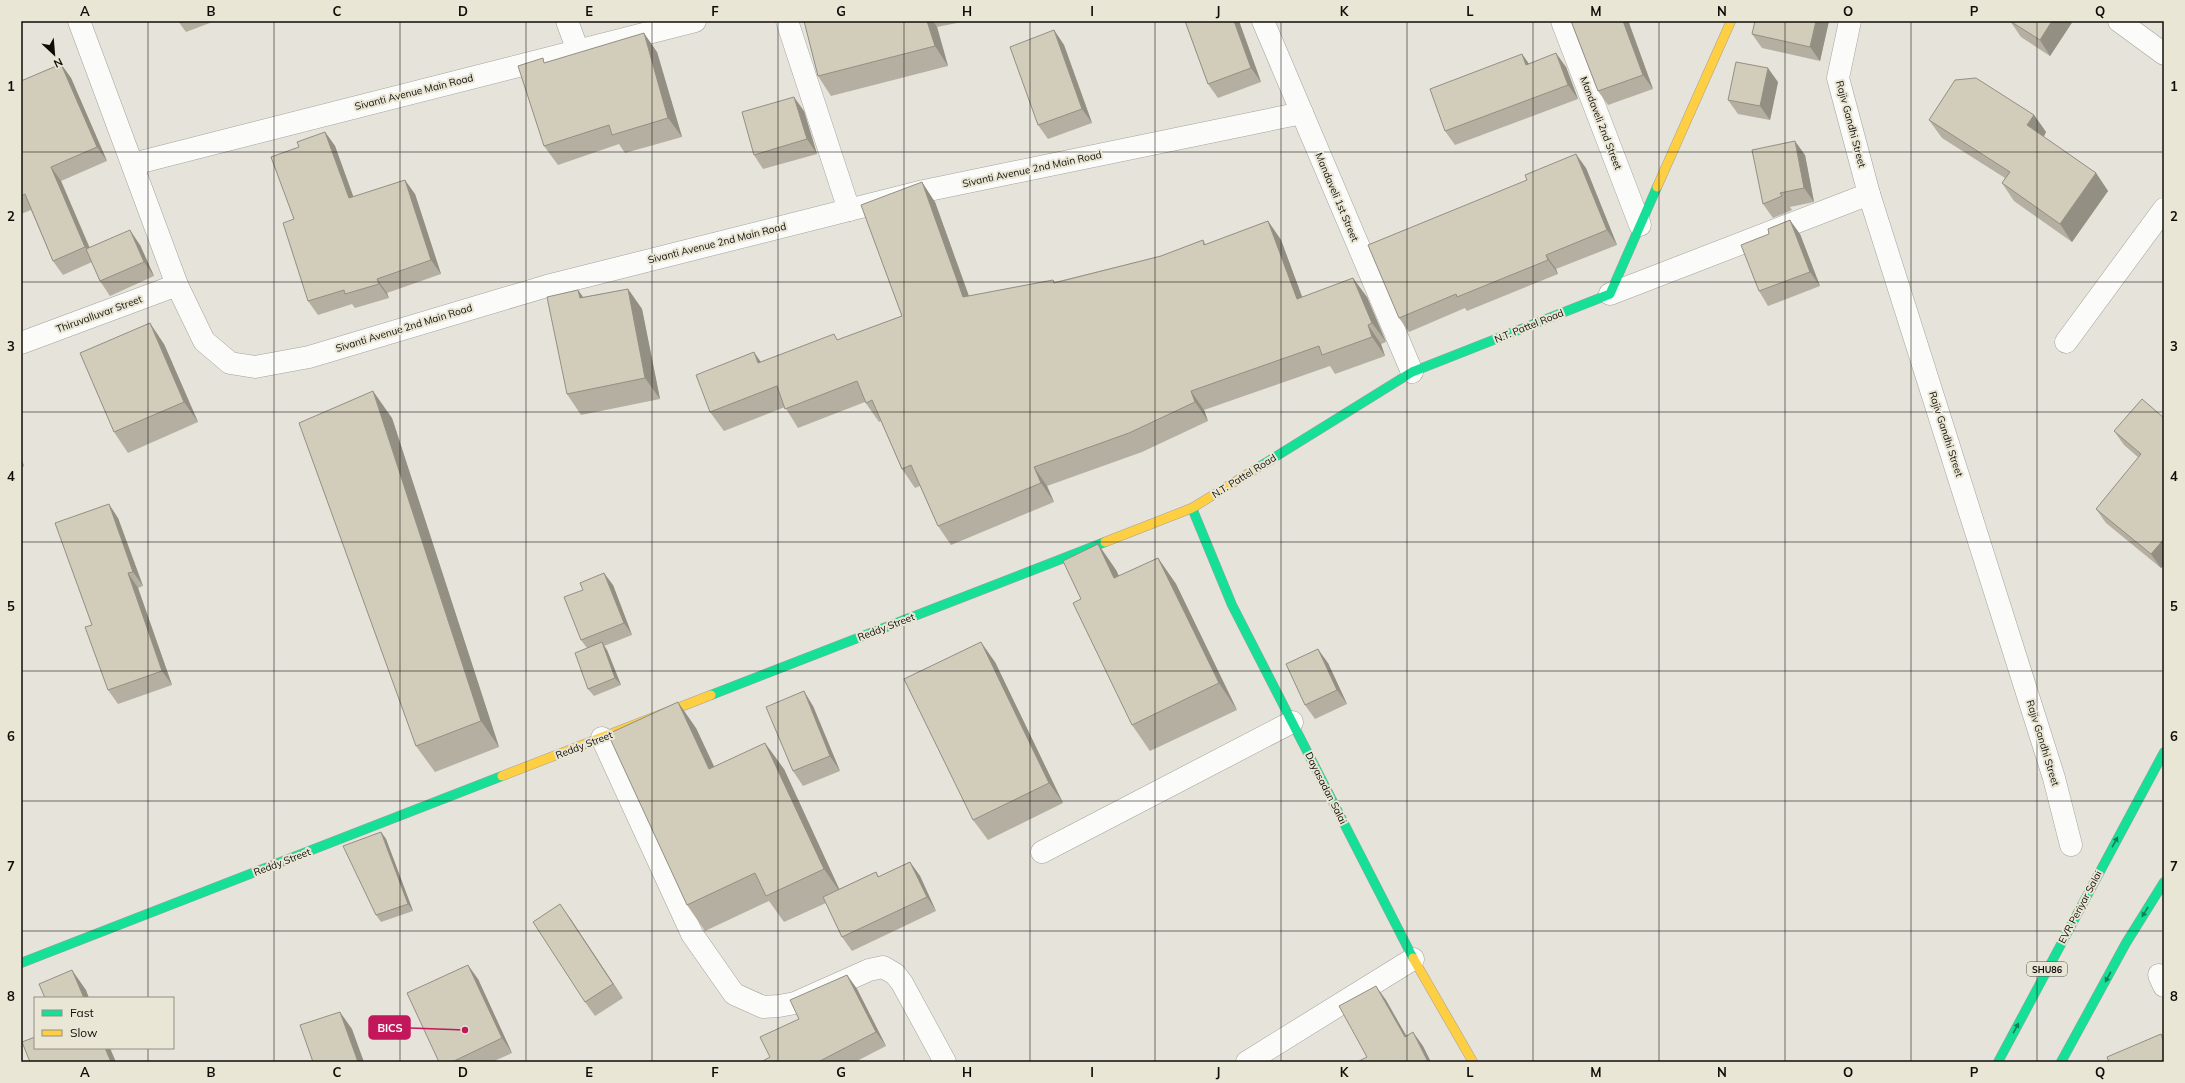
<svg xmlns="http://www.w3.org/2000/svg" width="2185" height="1083" font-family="Mulish,sans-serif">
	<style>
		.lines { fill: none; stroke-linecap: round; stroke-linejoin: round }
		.street-casing { stroke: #a4a29b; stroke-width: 23 }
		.fast-casing { stroke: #a4a29b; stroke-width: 10 }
		.slow-casing { stroke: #a4a29b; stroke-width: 10 }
		.street { stroke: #fbfbf9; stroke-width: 22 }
		.fast { stroke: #16e098; stroke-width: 9 }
		.slow { stroke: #ffcf43; stroke-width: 9 }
		.wall { fill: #b5afa1 }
		.shaded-wall { fill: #938f83 }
		.building { fill: #d2ccbb; stroke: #938f83 }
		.oneway { fill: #138157 }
		.grid { fill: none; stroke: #0f0d08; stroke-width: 1; stroke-opacity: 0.55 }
		.labels { text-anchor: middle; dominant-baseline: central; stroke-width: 4; stroke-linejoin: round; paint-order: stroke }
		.shield { fill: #eae6d5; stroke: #514e46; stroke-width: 1 }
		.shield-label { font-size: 9px; font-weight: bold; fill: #0f0d08 }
		.street-label { font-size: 10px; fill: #0f0d08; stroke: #eae6d5 }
		.leader { fill: none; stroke: #c2185b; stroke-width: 1.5 }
		.callout-dot { fill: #c2185b; stroke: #eae6d5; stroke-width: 1.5 }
		.callout { fill: #c2185b; stroke: #c2185b; stroke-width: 1.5 }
		.callout-label { font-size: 11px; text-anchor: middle; font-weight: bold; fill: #fff }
		.neatline { fill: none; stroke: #0f0d08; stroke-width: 1.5 }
		.grid-label { font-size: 13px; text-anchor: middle; font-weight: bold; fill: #0f0d08 }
	</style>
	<rect width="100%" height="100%" fill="#e5e3da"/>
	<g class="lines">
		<g class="street-casing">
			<g id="street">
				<polyline points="79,21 177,285 204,341 230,363 255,367 309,357 547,286 924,191 1302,113"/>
				<polyline points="567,21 578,51"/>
				<polyline points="787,21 849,210"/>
				<polyline points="1263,21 1412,372"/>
				<polyline points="1562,21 1640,225"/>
				<polyline points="1850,21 1838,78 1869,194 2054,778 2071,845"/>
				<polyline points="2119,21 2164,54"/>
				<polyline points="133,164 695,21"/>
				<polyline points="1610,294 1869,194"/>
				<polyline points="2066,342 2164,209"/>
				<polyline points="21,343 177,285"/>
				<polyline points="602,738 692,934 734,994 763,1007 779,1006 795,1003 869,970 883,967 895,974 902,983 945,1062"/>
				<polyline points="1042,852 1292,722"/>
				<polyline points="2159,975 2164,986"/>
				<polyline points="1247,1062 1413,959"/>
			</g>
		</g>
		<g class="fast-casing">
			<g id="fast">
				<polyline points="1254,470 1412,372 1610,294 1657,187"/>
				<polyline points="1192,508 1232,605 1413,958"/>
				<polyline points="711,695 1105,542"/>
				<polyline points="21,963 502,776"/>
				<polyline points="1998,1062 2164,752"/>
				<polyline points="2061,1062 2126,943 2164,882"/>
			</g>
		</g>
		<g class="slow-casing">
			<g id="slow">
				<polyline points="1657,187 1731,21"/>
				<polyline points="1105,542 1192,508 1254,470"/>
				<polyline points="502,776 711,695"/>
				<polyline points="1413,958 1473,1062"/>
			</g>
		</g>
		<use href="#street" class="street"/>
		<use href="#fast" class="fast"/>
		<use href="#slow" class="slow"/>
	</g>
	<g class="wall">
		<polygon points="178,21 215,21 186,32"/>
		<polygon points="804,21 967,21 937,27 948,66 831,96 818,76"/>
		<polygon points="1185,21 1239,21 1261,82 1218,98 1208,84"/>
		<polygon points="1571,21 1634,21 1629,23 1653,89 1608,105 1598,91"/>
		<polygon points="1755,21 1829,21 1820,61 1762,48 1752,34"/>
		<polygon points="2010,21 2073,21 2050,56 2021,37"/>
		<polygon points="1054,30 1064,45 1092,123 1048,139 1038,125"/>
		<polygon points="657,52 682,137 625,153 619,144 558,165 544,146 545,62"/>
		<polygon points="1522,54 1528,64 1566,67 1578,99 1455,145 1445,131"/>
		<polygon points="61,64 71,78 107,161 61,181 90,248 140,245 154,276 110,296 100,281 92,262 63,275 53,261 31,210 21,214 21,81"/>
		<polygon points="1778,82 1770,120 1738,114 1728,100"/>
		<polygon points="804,111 817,154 763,169 754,155"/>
		<polygon points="2034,115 2046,132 2044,137 2096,173 2108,191 2072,242 2014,201 2002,183 2005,178 1942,138 1929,120"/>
		<polygon points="325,132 335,146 353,197 415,194 441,274 387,293 389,298 355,308 352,304 318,315 308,301 294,219 299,147"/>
		<polygon points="1805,155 1814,202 1790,207 1792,210 1773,218 1763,204"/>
		<polygon points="1586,168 1617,245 1556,269 1558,274 1467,311 1465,308 1409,332 1399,318"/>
		<polygon points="935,202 969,296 1053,280 1055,282 1161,256 1203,240 1206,245 1268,221 1281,240 1302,297 1367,297 1386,342 1381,344 1385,356 1335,374 1330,366 1204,410 1208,421 1142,452 1047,486 1054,502 951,545 938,526 920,486 915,488 902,469 881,421 879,422 865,402 798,428 785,407 724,431 710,412 761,362 838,340 902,316"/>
		<polygon points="1800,234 1820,286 1768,306 1759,291"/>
		<polygon points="628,289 642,309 660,399 581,415 567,394 578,290 583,297"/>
		<polygon points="164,344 198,422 128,453 114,432"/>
		<polygon points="392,418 499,747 435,772 416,746"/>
		<polygon points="2164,418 2164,565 2161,568 2106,523 2096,509 2139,458 2124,445 2114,431"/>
		<polygon points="21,458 24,466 21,468"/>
		<polygon points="118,518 143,586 138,588 172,685 118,704 108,690 92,625"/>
		<polygon points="1098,544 1116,570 1119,576 1158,558 1176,584 1237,710 1150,751 1132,725 1081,599"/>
		<polygon points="613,585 632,635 604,646 607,650 621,685 594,696 588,689 587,648 581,640"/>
		<polygon points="995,662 1063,803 988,840 973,820"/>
		<polygon points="1328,663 1347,704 1315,719 1305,705"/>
		<polygon points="813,706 840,771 803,786 793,771"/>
		<polygon points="696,728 714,767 784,769 839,889 876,872 879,877 910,862 920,876 936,911 852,951 842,937 826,903 784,922 769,901 705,931 687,905"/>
		<polygon points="381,832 386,839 413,911 381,922 376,915"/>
		<polygon points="570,918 623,998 595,1016 585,1002"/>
		<polygon points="847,975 857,989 886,1046 855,1062 761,1062 770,1057 799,1019"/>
		<polygon points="478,979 512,1053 492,1062 439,1062"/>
	</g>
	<g class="shaded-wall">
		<polygon points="927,21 933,21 937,27 948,66 935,46"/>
		<polygon points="1234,21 1239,21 1261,82 1251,68"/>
		<polygon points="1623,21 1627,21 1629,23 1653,89 1643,75"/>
		<polygon points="1816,21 1829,21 1820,61 1810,47"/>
		<polygon points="2052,21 2073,21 2050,56 2040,40"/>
		<polygon points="1054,30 1064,45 1092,123 1082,109"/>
		<polygon points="644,33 657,52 682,137 668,118"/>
		<polygon points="1556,53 1566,67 1578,99 1568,85"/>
		<polygon points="1522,54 1532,68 1526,65"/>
		<polygon points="61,64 71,78 107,161 97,147"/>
		<polygon points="1768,68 1778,82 1770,120 1760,106"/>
		<polygon points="794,97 804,111 817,154 807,139"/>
		<polygon points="2034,115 2046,132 2040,143 2027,125"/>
		<polygon points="325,132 335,146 359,212 349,198"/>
		<polygon points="1795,141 1805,155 1814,202 1804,188"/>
		<polygon points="1576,154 1586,168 1617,245 1607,230"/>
		<polygon points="51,167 61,181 95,261 85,247"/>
		<polygon points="2096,173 2108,191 2072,242 2060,224"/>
		<polygon points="405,180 415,194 441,274 431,260"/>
		<polygon points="922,182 935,202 976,316 963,297"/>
		<polygon points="1790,220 1800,234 1820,286 1810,272"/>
		<polygon points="1268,221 1281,240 1310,318 1297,299"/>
		<polygon points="130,230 140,245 154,276 144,262"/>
		<polygon points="1546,255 1556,269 1558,274 1548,260"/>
		<polygon points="1353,278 1367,297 1386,342 1372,323"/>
		<polygon points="377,279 387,293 389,298 379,284"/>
		<polygon points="628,289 642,309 660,399 645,378"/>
		<polygon points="578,290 593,311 580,298"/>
		<polygon points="150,323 164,344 198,422 184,402"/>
		<polygon points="1368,325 1381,344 1385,356 1372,337"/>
		<polygon points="754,352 767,371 758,363"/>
		<polygon points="373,391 392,418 499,747 481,721"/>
		<polygon points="1191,391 1204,410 1208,421 1195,402"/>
		<polygon points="21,458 24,466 21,462"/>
		<polygon points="1034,467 1047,486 1054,502 1041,483"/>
		<polygon points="109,504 118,518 143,586 133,572"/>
		<polygon points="2164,539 2164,565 2161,568 2151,554"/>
		<polygon points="1098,544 1116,570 1133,605 1114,578"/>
		<polygon points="1158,558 1176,584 1237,710 1219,683"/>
		<polygon points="128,573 138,588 172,685 162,671"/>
		<polygon points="604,573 613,585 632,635 624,623"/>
		<polygon points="602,642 607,650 621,685 615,678"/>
		<polygon points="981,642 995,662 1063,803 1049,783"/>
		<polygon points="1318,649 1328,663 1347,704 1337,690"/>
		<polygon points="804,691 813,706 840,771 830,756"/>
		<polygon points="678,702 696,728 728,796 709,769"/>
		<polygon points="765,743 784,769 842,895 824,869"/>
		<polygon points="381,832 386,839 413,911 408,904"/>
		<polygon points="910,862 920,876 936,911 927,897"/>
		<polygon points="560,904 570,918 623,998 613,984"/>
		<polygon points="468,965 478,979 512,1053 502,1038"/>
		<polygon points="72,970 86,990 89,998 84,998"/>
		<polygon points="847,975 857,989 886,1046 876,1032"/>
		<polygon points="1376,986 1386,1000 1415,1051 1405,1037"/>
		<polygon points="340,1012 352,1029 364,1062 358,1062"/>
		<polygon points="1413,1032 1423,1046 1431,1062 1428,1062"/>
		<polygon points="105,1048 110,1048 116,1062 111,1062"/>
	</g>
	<g class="building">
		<polygon points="804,21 927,21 935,46 818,76"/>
		<polygon points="1185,21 1234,21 1251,68 1208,84"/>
		<polygon points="1571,21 1623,21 1643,75 1598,91"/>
		<polygon points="1755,21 1816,21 1810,47 1752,34"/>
		<polygon points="2010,21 2052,21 2040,40"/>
		<polygon points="1054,30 1082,109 1038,125 1010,47"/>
		<polygon points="644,33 668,118 612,135 609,125 544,146 518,66 543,58 544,63"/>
		<polygon points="1556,53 1568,85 1445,131 1430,89 1522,54 1526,65"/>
		<polygon points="1736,62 1768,68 1760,106 1728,100"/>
		<polygon points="61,64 97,147 51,167 85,247 53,261 25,194 21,196 21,81"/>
		<polygon points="1976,78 2034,115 2027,125 2096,173 2060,224 2002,183 2010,172 1929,120 1955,80"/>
		<polygon points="794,97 807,139 754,155 742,112"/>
		<polygon points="325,132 349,198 405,180 431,260 377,279 379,284 345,294 344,290 308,301 283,223 294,219 271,157 299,147 297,142"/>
		<polygon points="1795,141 1804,188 1780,193 1782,196 1763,204 1752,150"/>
		<polygon points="1576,154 1607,230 1546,255 1548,260 1457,297 1456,294 1399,318 1368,245 1527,180 1525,175"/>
		<polygon points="922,182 963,297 1053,280 1054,283 1161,256 1203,240 1204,245 1268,221 1297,299 1353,278 1372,323 1368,325 1372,337 1322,355 1319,346 1191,391 1195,402 1129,433 1034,467 1041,483 938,526 911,465 902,469 872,400 866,403 857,381 785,409 777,386 710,412 696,375 754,352 758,363 834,334 837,340 902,316 861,205"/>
		<polygon points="1790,220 1810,272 1759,291 1741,245 1769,234 1768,229"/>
		<polygon points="130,230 144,262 100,281 86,249"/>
		<polygon points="628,289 645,378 567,394 547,297 578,290 580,298"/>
		<polygon points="150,323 184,402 114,432 80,353"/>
		<polygon points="373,391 481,721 416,746 299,423"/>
		<polygon points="2142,399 2164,418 2164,539 2151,554 2096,509 2141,454 2114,431"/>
		<polygon points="109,504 133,572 128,573 162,671 108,690 85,627 92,625 55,523"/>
		<polygon points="1098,544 1114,578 1158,558 1219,683 1132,725 1073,603 1081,599 1063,561"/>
		<polygon points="604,573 624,623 581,640 564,597 583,590 580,583"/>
		<polygon points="602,642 615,678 588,689 575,653"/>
		<polygon points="981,642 1049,783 973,820 904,679"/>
		<polygon points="1318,649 1337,690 1305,705 1286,664"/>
		<polygon points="804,691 830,756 793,771 766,707"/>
		<polygon points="678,702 709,769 765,743 824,869 766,896 755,873 687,905 608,734"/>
		<polygon points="381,832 408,904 376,915 343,846"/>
		<polygon points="910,862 927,897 842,937 823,897 876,872 878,877"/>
		<polygon points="560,904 613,984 585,1002 533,922"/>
		<polygon points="468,965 502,1038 452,1062 439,1062 407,993"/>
		<polygon points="72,970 84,998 45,998 39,984"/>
		<polygon points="847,975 876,1032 818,1062 761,1062 770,1057 760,1037 799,1019 790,1000"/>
		<polygon points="1376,986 1405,1037 1413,1032 1428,1062 1357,1062 1367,1057 1339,1006"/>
		<polygon points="340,1012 358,1062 313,1062 300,1025"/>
		<polygon points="2161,1034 2164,1042 2164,1062 2109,1062 2107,1057"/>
		<polygon points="35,1037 35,1048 105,1048 111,1062 30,1062 22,1042"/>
	</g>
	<defs><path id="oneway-solid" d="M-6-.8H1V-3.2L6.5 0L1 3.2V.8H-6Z"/></defs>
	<g class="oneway">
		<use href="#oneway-solid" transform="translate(2115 842) rotate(-61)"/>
		<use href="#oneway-solid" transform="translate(2145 912) rotate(122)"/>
		<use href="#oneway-solid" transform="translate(2108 977) rotate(119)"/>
		<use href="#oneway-solid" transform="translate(2016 1028) rotate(-62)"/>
	</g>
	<path class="grid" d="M148,21V998M274,21V1062M400,21V1062M526,21V1062M652,21V1062M778,21V1062M904,21V1062M1030,21V1062M1155,21V1062M1281,21V1062M1407,21V1062M1533,21V1062M1659,21V1062M1785,21V1062M1911,21V1062M2037,21V1062M21,152H2164M21,282H2164M21,412H2164M21,542H2164M21,671H2164M21,801H2164M21,931H2164M148,1048V1062"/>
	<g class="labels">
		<rect class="shield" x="2027" y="962" width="40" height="14" rx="3"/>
		<g class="shield-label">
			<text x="2047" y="969">SHU86</text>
		</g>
		<g class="street-label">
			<text transform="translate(414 92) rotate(-14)">Sivanti Avenue Main Road</text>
			<text transform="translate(1601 123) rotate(69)">Mandaveli 2nd Street</text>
			<text transform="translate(1851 124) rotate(75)">Rajiv Gandhi Street</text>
			<text transform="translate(1032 169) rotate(-12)">Sivanti Avenue 2nd Main Road</text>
			<text transform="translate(1337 197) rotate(67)">Mandaveli 1st Street</text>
			<text transform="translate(717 243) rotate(-14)">Sivanti Avenue 2nd Main Road</text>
			<text transform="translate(99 314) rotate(-20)">Thiruvalluvar Street</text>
			<text transform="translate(1529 326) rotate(-22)">N.T. Pattel Road</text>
			<text transform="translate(404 328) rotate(-17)">Sivanti Avenue 2nd Main Road</text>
			<text transform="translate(1946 434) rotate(72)">Rajiv Gandhi Street</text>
			<text transform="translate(1244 476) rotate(-32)">N.T. Pattel Road</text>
			<text transform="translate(886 627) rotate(-21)">Reddy Street</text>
			<text transform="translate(2043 743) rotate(73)">Rajiv Gandhi Street</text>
			<text transform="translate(584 745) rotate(-21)">Reddy Street</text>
			<text transform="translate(1326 788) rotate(63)">Dayasadan Salai</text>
			<text transform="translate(282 862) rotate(-21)">Reddy Street</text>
			<text transform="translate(2080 907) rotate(-62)">EVR Periyar Salai</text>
		</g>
	</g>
	<path class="leader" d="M465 1030L410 1028"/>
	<circle class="callout-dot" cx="465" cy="1030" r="4"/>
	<rect class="callout" x="369" y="1016" width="41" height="23" rx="4"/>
	<g class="callout-label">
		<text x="390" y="1032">BICS</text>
	</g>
	<rect width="2185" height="1083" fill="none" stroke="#eae6d5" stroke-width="44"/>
	<rect x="34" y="997" width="140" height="52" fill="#eae6d5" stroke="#928f83"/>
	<rect x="42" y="1010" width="20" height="6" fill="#16e098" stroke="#928f83"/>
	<text x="70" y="1017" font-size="12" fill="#0f0d08">Fast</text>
	<rect x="42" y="1030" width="20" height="6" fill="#ffcf43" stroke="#928f83"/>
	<text x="70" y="1037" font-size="12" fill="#0f0d08">Slow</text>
	<g transform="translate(54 54) rotate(154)" stroke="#eae6d5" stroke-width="3" paint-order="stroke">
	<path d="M0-3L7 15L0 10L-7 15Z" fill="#0f0d08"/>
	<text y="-6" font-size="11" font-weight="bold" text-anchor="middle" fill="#0f0d08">N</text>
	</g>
	<rect x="22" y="22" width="2141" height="1039" class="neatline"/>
	<g class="grid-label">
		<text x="85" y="16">A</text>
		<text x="211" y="16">B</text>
		<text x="337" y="16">C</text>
		<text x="463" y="16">D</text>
		<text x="589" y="16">E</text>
		<text x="715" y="16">F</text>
		<text x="841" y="16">G</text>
		<text x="967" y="16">H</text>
		<text x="1092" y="16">I</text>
		<text x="1218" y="16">J</text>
		<text x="1344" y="16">K</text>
		<text x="1470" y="16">L</text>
		<text x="1596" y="16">M</text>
		<text x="1722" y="16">N</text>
		<text x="1848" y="16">O</text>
		<text x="1974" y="16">P</text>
		<text x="2100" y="16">Q</text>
		<text x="11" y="91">1</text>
		<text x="2174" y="91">1</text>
		<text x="11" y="221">2</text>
		<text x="2174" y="221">2</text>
		<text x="11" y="351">3</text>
		<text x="2174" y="351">3</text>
		<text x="11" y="481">4</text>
		<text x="2174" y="481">4</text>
		<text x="11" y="611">5</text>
		<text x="2174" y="611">5</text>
		<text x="11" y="741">6</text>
		<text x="2174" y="741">6</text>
		<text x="11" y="871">7</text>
		<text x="2174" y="871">7</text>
		<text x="11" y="1001">8</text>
		<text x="2174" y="1001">8</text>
		<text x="85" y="1077">A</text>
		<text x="211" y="1077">B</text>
		<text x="337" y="1077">C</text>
		<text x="463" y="1077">D</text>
		<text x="589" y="1077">E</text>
		<text x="715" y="1077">F</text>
		<text x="841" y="1077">G</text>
		<text x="967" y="1077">H</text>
		<text x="1092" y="1077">I</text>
		<text x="1218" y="1077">J</text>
		<text x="1344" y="1077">K</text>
		<text x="1470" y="1077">L</text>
		<text x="1596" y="1077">M</text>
		<text x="1722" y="1077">N</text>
		<text x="1848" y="1077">O</text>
		<text x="1974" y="1077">P</text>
		<text x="2100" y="1077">Q</text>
	</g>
</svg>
